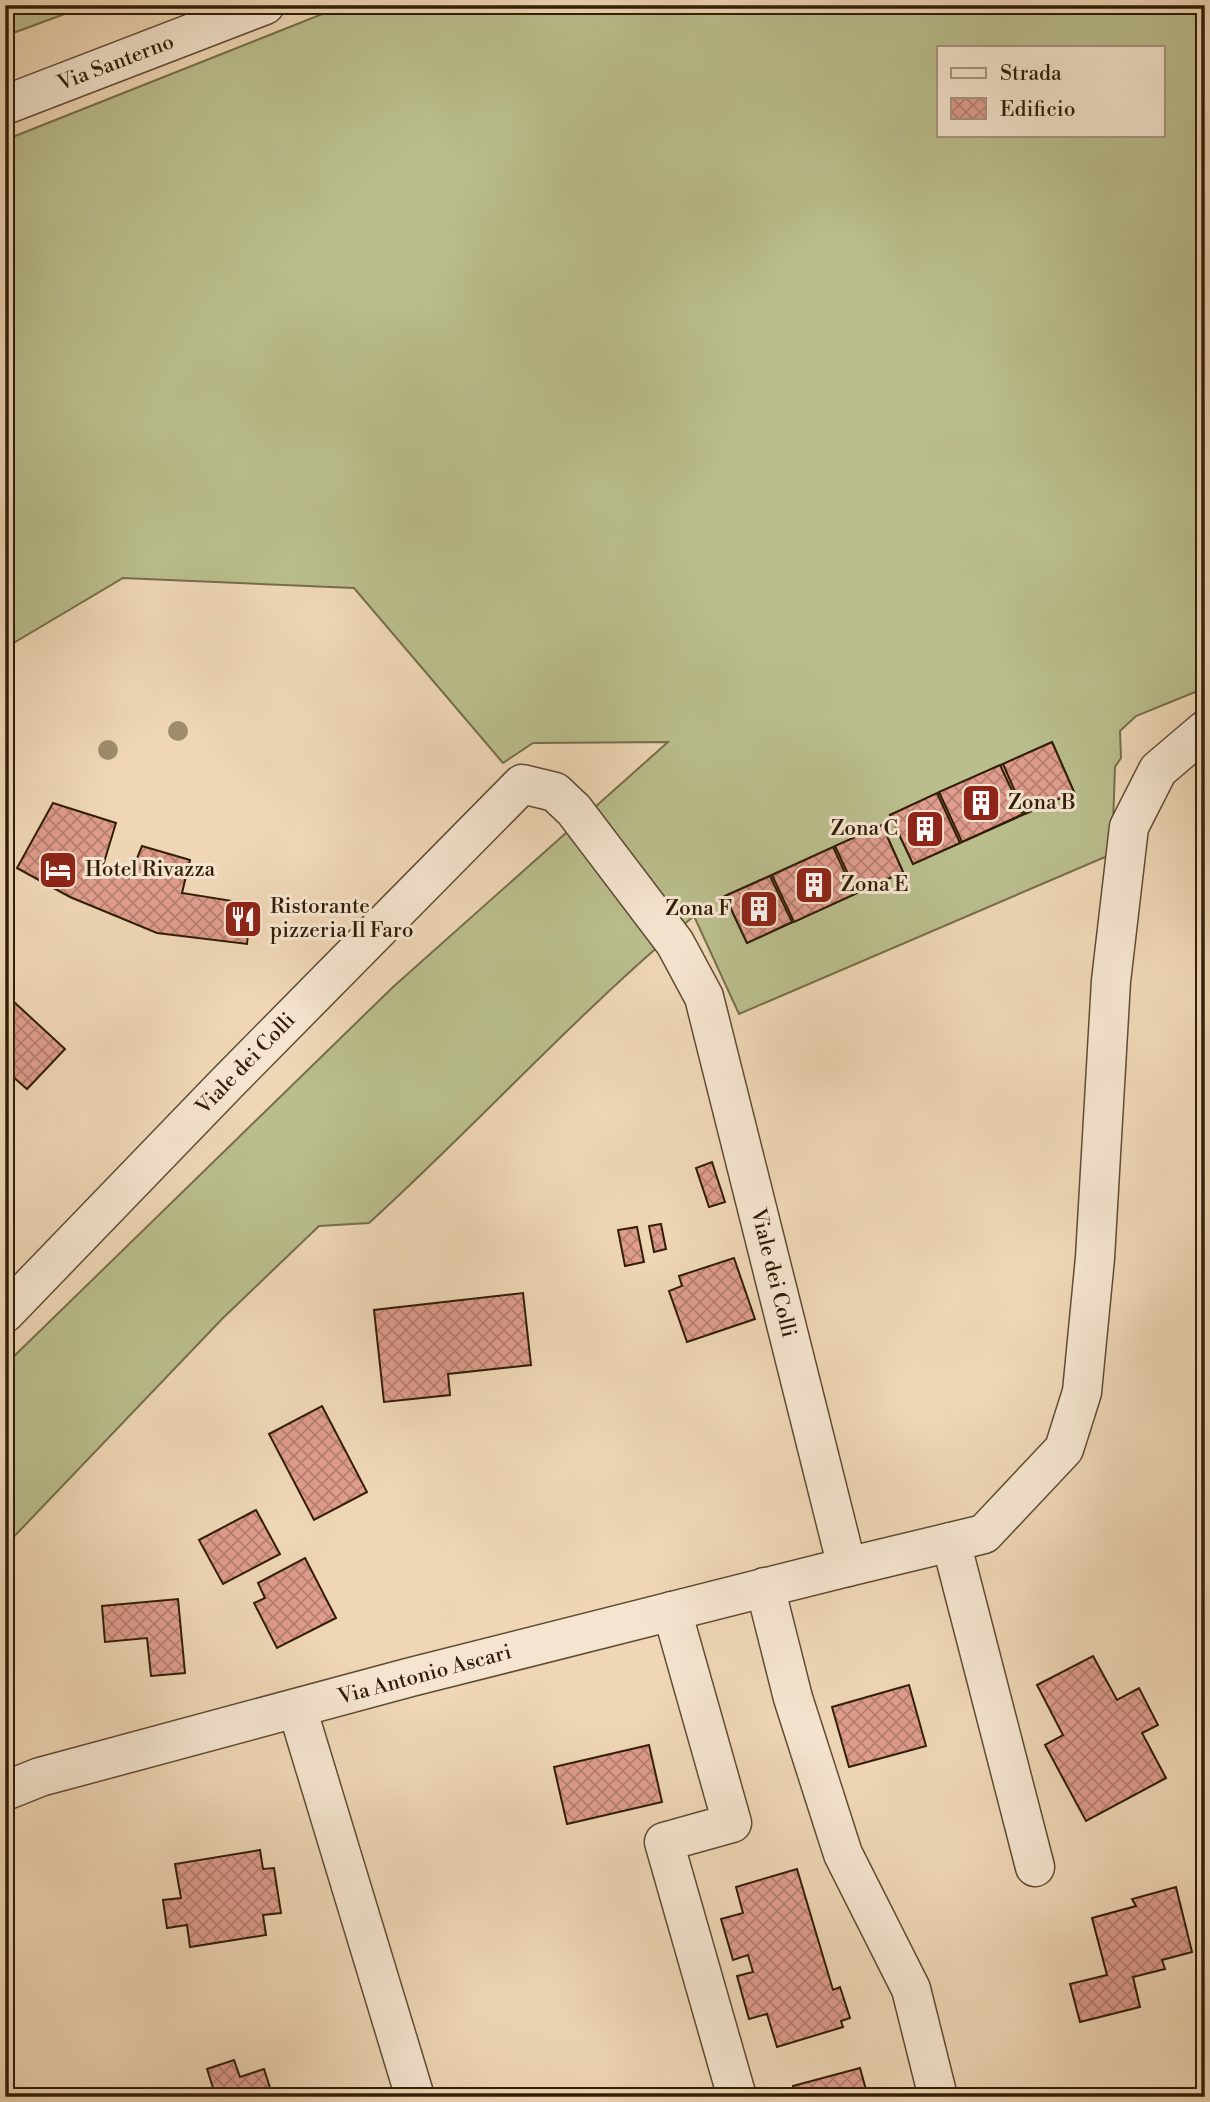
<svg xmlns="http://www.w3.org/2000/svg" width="1210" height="2102" font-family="'Libre Bodoni',serif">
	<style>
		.pitch { fill: #babe8d; stroke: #766e4a; stroke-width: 2; fill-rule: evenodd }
		.building { fill: url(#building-cross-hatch); stroke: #311e07; stroke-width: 2 }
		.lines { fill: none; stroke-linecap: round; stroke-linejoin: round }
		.minor-casing { stroke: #604c33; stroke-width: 41 }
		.minor { stroke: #f5e5d0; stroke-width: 38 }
		.tree { fill: #9d8c6c }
		.labels { text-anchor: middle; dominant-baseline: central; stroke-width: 6; stroke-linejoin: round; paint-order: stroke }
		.street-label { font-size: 21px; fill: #311e07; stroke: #f5e5d0 }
		.poi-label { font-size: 21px; fill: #311e07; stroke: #f5e5d0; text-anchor: start }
	</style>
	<defs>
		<pattern id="building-cross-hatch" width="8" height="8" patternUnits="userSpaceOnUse" patternTransform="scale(1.75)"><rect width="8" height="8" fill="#e09d8e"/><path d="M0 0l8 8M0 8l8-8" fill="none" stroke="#b67f72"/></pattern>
	</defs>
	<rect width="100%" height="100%" fill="#efd7b6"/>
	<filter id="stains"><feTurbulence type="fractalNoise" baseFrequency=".00286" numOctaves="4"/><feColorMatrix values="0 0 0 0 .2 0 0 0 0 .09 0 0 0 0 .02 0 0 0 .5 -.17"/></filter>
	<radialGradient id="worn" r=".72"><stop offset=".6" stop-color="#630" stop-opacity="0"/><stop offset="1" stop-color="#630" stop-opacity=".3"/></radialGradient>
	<g class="pitch">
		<polygon points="5,5 89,5 5,36"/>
		<path d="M345,5H1205V688L1136,716L1120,731L1121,758L1115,767L1112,854L739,1014L694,916C579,1011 479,1123 369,1223L319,1226L222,1319L5,1546V1365L393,987L668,742L533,743L503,763L354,588L123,578L5,648V140ZM939,47H1163V135H939Z"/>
	</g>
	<g class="building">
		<polygon points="1052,742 1074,792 913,864 890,815"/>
		<polygon points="1052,742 1074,792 1025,814 1003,764"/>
		<polygon points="1000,765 1023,814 962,842 939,792"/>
		<polygon points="937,793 960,843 913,864 890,815"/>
		<polygon points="53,803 116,823 102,869 129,878 142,846 190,860 182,893 251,904 247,944 157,933 70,897 17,868"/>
		<polygon points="882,825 903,872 747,943 725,896"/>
		<polygon points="882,825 903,872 857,893 835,846"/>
		<polygon points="833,847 855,894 794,922 772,875"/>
		<polygon points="770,876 792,922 747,943 725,896"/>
		<polygon points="14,1002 65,1049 27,1089 11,1075 5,1081 5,1011"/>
		<polygon points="712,1162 725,1202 709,1207 696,1168"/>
		<polygon points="661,1224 666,1249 654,1252 649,1226"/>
		<polygon points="637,1227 644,1262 625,1266 618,1230"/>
		<polygon points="734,1258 755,1319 687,1342 669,1291 682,1286 679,1276"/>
		<polygon points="523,1293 531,1365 448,1374 450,1395 384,1402 374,1310"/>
		<polygon points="322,1406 367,1492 314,1520 269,1434"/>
		<polygon points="256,1510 280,1554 223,1584 199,1540"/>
		<polygon points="305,1558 336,1618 277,1648 254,1603 265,1598 258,1583"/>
		<polygon points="178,1599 185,1673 151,1676 147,1638 105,1642 102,1606"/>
		<polygon points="1093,1656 1117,1700 1139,1688 1158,1725 1142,1733 1166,1778 1086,1821 1045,1745 1063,1735 1037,1685"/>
		<polygon points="909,1685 926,1746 849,1767 832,1707"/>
		<polygon points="649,1745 662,1802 567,1824 554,1767"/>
		<polygon points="260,1850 263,1869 274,1868 281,1913 263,1915 266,1935 190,1947 187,1925 167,1928 163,1900 181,1898 175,1864"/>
		<polygon points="797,1869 833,1990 840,1987 850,2018 841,2021 843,2027 777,2047 767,2014 749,2019 737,1976 753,1972 748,1955 733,1960 721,1919 743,1913 736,1887"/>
		<polygon points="1176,1887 1192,1952 1162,1960 1165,1969 1133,1977 1140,2007 1080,2022 1070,1984 1107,1975 1092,1918 1136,1906 1132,1899"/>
		<polygon points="234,2060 240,2077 264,2069 273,2097 216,2097 207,2069"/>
		<polygon points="860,2068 868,2097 796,2097 793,2086"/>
	</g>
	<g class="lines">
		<g class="minor-casing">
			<g id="minor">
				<polyline points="5,105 265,5"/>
				<polyline points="5,1313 227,1083 522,784 555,792 574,810 675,943 704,997 847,1567"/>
				<polyline points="951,1542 1035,1867"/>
				<polyline points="765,1587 793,1698 843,1854 911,1989 938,2097"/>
				<polyline points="672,1611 732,1823 664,1842 737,2097"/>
				<polyline points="297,1708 415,2097"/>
				<polyline points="5,1791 40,1777 411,1677 847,1567 984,1534 1064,1449 1082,1392 1095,1258 1111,981 1129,827 1158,770 1205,730"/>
			</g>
		</g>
		<use href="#minor" class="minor"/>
	</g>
	<g class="tree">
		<circle cx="178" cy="731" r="10"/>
		<circle cx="108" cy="750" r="10"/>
	</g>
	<defs>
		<g id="building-square" transform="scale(2.0125)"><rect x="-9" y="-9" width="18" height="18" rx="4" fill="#8f2418" stroke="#f5e5d0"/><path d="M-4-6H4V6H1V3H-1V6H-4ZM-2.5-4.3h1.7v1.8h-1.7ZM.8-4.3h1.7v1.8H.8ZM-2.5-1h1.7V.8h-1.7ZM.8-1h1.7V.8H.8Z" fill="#fff"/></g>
		<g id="hotel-square" transform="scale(2.0125)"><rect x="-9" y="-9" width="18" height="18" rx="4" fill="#8f2418" stroke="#f5e5d0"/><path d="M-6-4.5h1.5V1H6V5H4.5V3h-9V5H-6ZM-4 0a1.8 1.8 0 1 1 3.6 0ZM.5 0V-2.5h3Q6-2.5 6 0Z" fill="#fff"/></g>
		<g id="restaurant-square" transform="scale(2.0125)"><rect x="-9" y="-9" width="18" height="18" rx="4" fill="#8f2418" stroke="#f5e5d0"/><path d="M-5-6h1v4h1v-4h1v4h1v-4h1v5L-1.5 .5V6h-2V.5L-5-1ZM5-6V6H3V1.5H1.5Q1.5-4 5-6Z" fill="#fff"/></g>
	</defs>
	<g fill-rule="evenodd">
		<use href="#building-square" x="981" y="803"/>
		<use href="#building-square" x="925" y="829"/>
		<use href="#hotel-square" x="58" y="870"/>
		<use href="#building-square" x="814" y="885"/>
		<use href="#building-square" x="759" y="909"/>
		<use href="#restaurant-square" x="243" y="919"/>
	</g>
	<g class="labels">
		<g class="street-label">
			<text transform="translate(116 63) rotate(-21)">Via Santerno</text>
			<text transform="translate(246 1064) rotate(-46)">Viale dei Colli</text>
			<text transform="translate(773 1273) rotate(76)">Viale dei Colli</text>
			<text transform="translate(425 1675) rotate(-15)">Via Antonio Ascari</text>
		</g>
		<g class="poi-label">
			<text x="1008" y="803">Zona B</text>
			<text x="898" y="829" text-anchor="end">Zona C</text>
			<text x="85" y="870">Hotel Rivazza</text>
			<text x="841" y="885">Zona E</text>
			<text x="270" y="907">Ristorante<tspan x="270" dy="24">pizzeria Il Faro</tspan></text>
			<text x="732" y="909" text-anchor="end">Zona F</text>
		</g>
	</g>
	<rect width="1210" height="2102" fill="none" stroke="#efd7b6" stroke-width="28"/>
	<rect x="7" y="7" width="1196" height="2088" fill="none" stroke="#311e07" stroke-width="3.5"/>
	<rect x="14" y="14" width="1182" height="2074" fill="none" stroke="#311e07" stroke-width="2"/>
	<rect x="937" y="46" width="228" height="91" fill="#f5e5d0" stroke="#a79580" stroke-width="2"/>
	<rect x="951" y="68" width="35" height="10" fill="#f5e5d0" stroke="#a79580" stroke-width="2"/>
	<text x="1000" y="80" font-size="21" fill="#311e07">Strada</text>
	<rect x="951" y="98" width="35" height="21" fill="url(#building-cross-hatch)" stroke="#a79580" stroke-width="2"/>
	<text x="1000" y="116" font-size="21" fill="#311e07">Edificio</text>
	<rect width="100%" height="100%" filter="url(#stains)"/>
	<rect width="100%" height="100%" fill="url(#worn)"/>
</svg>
